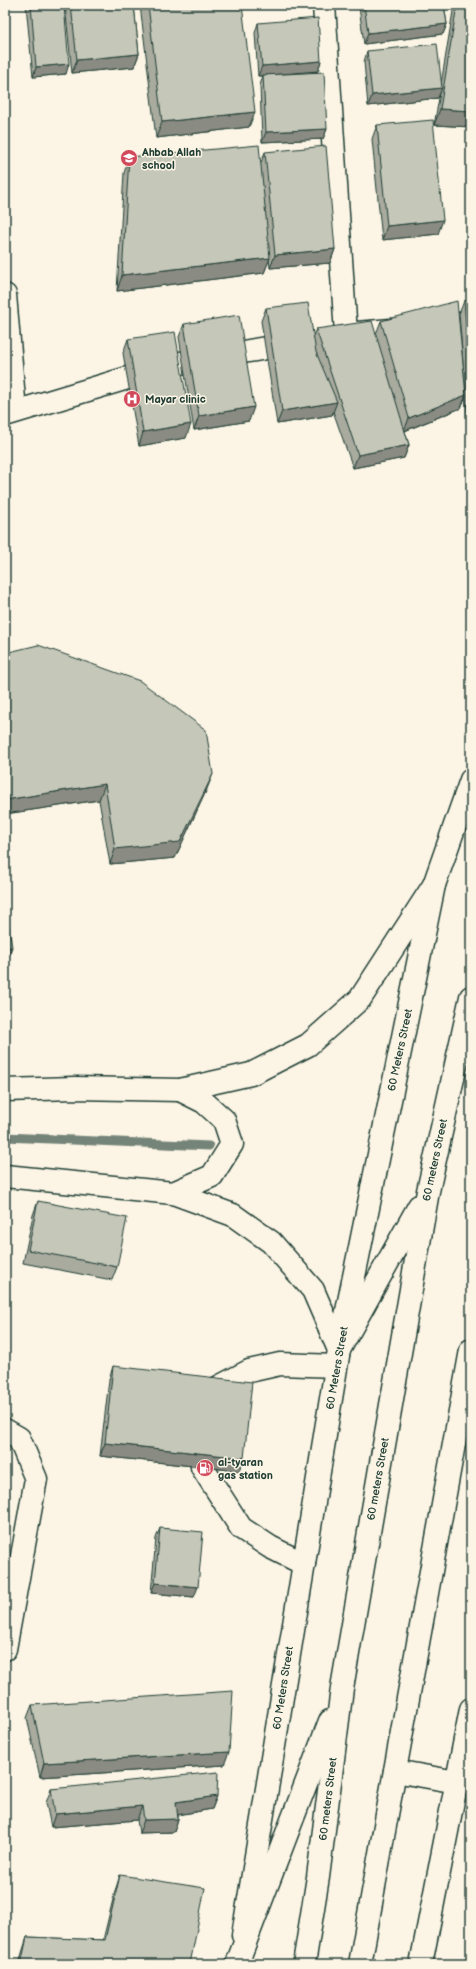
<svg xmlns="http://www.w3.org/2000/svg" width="476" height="1969" font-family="'Balsamiq Sans',sans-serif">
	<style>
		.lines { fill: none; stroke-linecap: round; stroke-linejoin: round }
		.stream { stroke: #758479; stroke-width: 9 }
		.minor-casing { stroke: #1f3d34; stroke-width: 25 }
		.major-casing { stroke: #1f3d34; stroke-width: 25 }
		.highway-casing { stroke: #1f3d34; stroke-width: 25 }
		.minor { stroke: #fcf5e5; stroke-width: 22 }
		.major { stroke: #fcf5e5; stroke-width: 22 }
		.highway { stroke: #fcf5e5; stroke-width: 22 }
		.wall { fill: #a9ab9f; stroke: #1f3d34 }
		.shaded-wall { fill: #8a8b82; stroke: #1f3d34 }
		.building { fill: #c5c7b9; stroke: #1f3d34 }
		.labels { text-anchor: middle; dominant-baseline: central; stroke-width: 3; stroke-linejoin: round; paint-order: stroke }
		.poi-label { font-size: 11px; font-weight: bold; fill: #1f3d34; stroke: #fcf5e5; text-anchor: start }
		.street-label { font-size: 11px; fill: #1f3d34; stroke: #fcf5e5 }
	</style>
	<rect width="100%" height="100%" fill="#fcf5e5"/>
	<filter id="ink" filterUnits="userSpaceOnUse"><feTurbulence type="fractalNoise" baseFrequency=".025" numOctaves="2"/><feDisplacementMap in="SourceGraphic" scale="8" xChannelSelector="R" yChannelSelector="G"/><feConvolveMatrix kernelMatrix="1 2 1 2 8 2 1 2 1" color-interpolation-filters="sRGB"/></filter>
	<g filter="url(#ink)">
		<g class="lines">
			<polyline class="stream" points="5,1137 209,1146"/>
			<g class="minor-casing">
				<g id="minor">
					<polyline points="324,5 346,334"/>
					<polyline points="5,295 15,411"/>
					<polyline points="345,334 471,323"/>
					<polyline points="5,415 174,364 295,343"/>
					<polyline points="5,1090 75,1088 180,1090 251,1074 308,1045 360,999 434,885"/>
					<polyline points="5,1176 173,1193 233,1215 271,1242 313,1290 339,1350"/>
					<polyline points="173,1193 212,1176 232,1144 224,1120 204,1102 180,1090"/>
					<polyline points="211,1391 249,1371 280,1364 336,1366"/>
					<polyline points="5,1430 19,1438 36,1479 5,1649"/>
					<polyline points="202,1467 241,1528 270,1547 304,1564"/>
				</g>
			</g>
			<g class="major-casing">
				<g id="major">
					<polyline points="243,1935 339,1350 434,885 471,780"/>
					<polyline points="421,1964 471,1709"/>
				</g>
			</g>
			<g class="highway-casing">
				<g id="highway">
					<polyline points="339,1350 419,1206"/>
					<polyline points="395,1771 457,1782"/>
					<polyline points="238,1961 330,1721"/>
					<polyline points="304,1964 318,1877 342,1688 428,1191 471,997"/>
					<polyline points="360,1964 471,1350"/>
				</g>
			</g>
			<use href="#minor" class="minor"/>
			<use href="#major" class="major"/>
			<use href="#highway" class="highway"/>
		</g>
		<g class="wall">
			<polygon points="26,5 64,5 66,74 33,77"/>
			<polygon points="65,5 134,5 139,54 134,67 72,73"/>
			<polygon points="140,5 242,5 249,127 156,138"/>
			<polygon points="360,5 444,5 447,24 443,34 364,44 359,7"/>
			<polygon points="454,5 471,5 471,127 434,125 440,93 438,98 368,106 364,62 367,51 441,84"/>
			<polygon points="258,23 321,61 318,71 278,74 327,129 323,139 262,142 260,85 263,76 258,76 255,33"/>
			<polygon points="377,125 438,234 382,240 372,139"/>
			<polygon points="265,152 335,249 330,263 270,268 269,260 264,273 117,291 124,173 129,157 261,163"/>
			<polygon points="471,300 471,425 468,424 459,314 464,301"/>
			<polygon points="266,308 313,336 316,329 376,334 381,321 466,395 461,408 405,431 409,445 404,458 353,468 333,411 332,415 277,424 261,321"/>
			<polygon points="184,324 249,421 194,430 179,337"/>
			<polygon points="128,339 186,438 139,446 123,353"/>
			<polygon points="5,653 207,789 175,858 110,864 99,800 5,814"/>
			<polygon points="38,1201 117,1267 112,1280 23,1263 33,1215"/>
			<polygon points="113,1366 239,1471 100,1456 109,1380"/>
			<polygon points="160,1528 194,1597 151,1593 156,1538"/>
			<polygon points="32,1705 224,1765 40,1777 27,1718"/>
			<polygon points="51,1789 217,1796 212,1809 178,1815 178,1819 174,1832 139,1833 137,1820 51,1827 46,1803"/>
			<polygon points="120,1875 190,1964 19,1964 22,1953 27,1937 103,1940 115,1891"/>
		</g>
		<g class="shaded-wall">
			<polygon points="253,5 275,5 252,7"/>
			<polygon points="447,24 443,34 364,44 368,33"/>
			<polygon points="139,54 134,67 72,73 77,60"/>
			<polygon points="321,61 318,71 258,76 262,66"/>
			<polygon points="69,64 66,74 33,77 36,67"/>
			<polygon points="442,88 438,98 368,106 372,95"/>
			<polygon points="440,109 471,111 471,127 434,125"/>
			<polygon points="255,112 249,127 156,138 162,122"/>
			<polygon points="327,129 323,139 262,142 266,132"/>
			<polygon points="443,220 438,234 382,240 387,226"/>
			<polygon points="335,249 330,263 270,268 275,255"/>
			<polygon points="270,258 264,273 117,291 122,275"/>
			<polygon points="466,395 461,408 404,431 409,418"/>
			<polygon points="337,402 332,415 277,424 282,411"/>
			<polygon points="254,407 249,421 194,430 199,416"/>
			<polygon points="191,424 186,438 139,446 143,432"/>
			<polygon points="409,445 404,458 353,468 358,455"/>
			<polygon points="213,774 207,789 175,858 110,864 115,849"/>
			<polygon points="105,784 99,800 5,814 5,800"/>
			<polygon points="12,947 8,958 5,958 5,948"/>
			<polygon points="105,1443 244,1458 239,1471 100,1456"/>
			<polygon points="155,1583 198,1587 194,1597 151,1593"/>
			<polygon points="229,1752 224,1765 40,1777 44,1763"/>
			<polygon points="217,1796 212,1809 171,1816 176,1802"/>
			<polygon points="142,1806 137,1820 51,1827 55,1814"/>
			<polygon points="178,1819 174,1832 139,1833 144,1820"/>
		</g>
		<g class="building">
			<polygon points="31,5 64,5 69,64 36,67"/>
			<polygon points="71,5 134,5 139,54 77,60"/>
			<polygon points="148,5 242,5 255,112 162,122"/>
			<polygon points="364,5 444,5 447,24 368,33"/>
			<polygon points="457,5 471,5 471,111 440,109"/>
			<polygon points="318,18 321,61 262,66 258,23"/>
			<polygon points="437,44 442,88 372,95 367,51"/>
			<polygon points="324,72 327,129 266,132 263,75"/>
			<polygon points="433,120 443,220 387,226 377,125"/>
			<polygon points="259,145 270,258 122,275 129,157"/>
			<polygon points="326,146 335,249 275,255 265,152"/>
			<polygon points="471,300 471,383 464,301"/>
			<polygon points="457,301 466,395 409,418 381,321"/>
			<polygon points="308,303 316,352 337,402 282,411 266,308"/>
			<polygon points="239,315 254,407 199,416 184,324"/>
			<polygon points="372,321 409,445 358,455 316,329"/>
			<polygon points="175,332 191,424 143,432 128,339"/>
			<polygon points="38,645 140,681 206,730 213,774 180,842 115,849 105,784 5,800 5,653"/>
			<polygon points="5,902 12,947 5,948"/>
			<polygon points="38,1201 127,1218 117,1267 28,1250"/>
			<polygon points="113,1366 252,1382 244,1458 105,1443"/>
			<polygon points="160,1528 203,1532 198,1587 155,1583"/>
			<polygon points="233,1691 229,1752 44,1763 32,1705"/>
			<polygon points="218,1772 217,1796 176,1802 178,1819 144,1820 142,1806 55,1814 51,1789"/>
			<polygon points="120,1875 205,1888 190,1964 21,1964 27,1937 105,1940"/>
		</g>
	</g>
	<defs>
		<g id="school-disc" transform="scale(0.9)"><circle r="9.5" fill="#d1495b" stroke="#fcf5e5"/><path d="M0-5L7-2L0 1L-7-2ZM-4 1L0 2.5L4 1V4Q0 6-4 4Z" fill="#fff"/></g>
		<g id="hospital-disc" transform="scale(0.9)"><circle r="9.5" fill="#d1495b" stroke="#fcf5e5"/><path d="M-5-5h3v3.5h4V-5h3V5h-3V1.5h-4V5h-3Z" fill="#fff"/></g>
		<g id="fuel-disc" transform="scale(0.9)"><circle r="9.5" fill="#d1495b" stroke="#fcf5e5"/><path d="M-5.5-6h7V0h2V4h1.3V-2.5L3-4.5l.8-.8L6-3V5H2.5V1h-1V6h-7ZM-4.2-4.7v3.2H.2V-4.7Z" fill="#fff"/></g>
	</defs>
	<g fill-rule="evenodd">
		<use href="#school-disc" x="129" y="158"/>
		<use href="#hospital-disc" x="132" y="399"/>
		<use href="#fuel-disc" x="205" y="1468"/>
	</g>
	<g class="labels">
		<g class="poi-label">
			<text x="142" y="152">Ahbab Allah<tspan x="142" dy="13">school</tspan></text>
			<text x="145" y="399">Mayar clinic</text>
			<text x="218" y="1462">al-tyaran<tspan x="218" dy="13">gas station</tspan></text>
		</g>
		<g class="street-label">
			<text transform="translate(400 1050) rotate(-78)">60 Meters Street</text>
			<text transform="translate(435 1160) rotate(-78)">60 meters Street</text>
			<text transform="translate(337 1368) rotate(-80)">60 Meters Street</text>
			<text transform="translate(378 1479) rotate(-80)">60 meters Street</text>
			<text transform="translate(283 1688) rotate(-81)">60 Meters Street</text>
			<text transform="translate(328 1799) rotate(-83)">60 meters Street</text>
		</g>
	</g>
	<rect width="476" height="1969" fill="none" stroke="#fcf5e5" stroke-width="20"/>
	<rect x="10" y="10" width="456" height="1949" fill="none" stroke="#1f3d34" stroke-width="1.5" filter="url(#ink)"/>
</svg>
